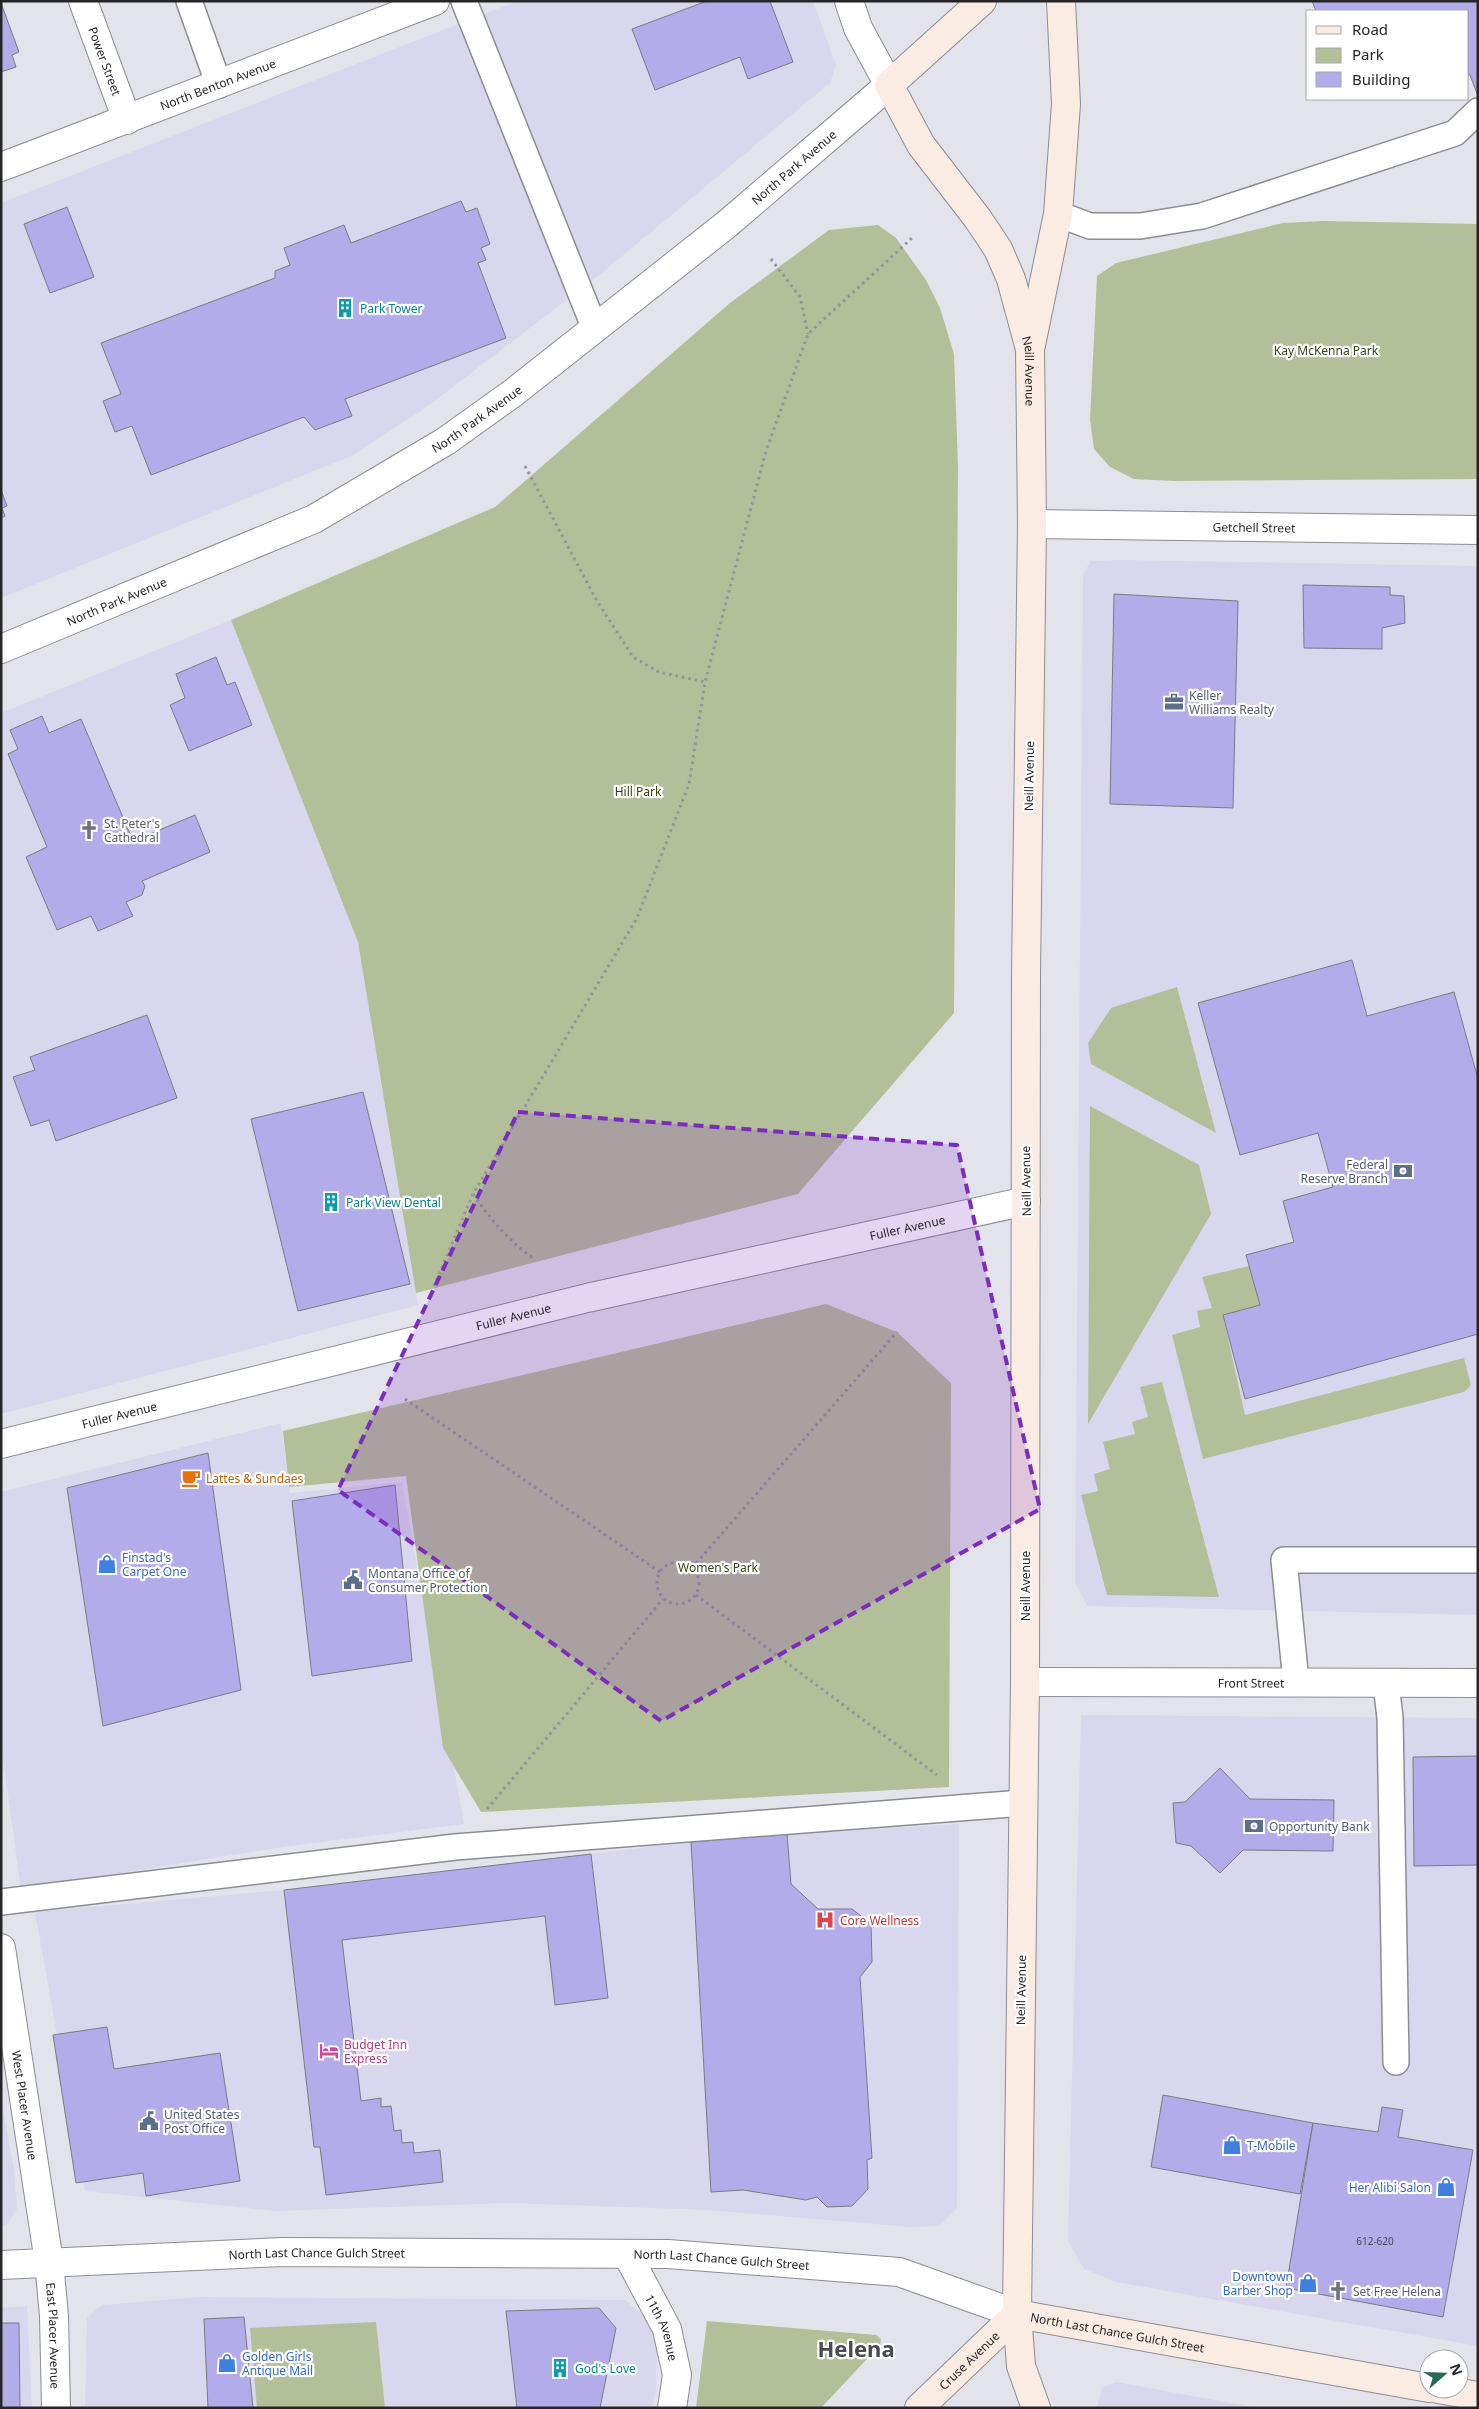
<svg xmlns="http://www.w3.org/2000/svg" width="1479" height="2409" font-family="'Noto Sans',sans-serif">
	<style>
		.commercial { fill: #d9d7ed }
		.green { fill: #b3bf98 }
		.building { fill: #b2acea; stroke: #7b7a81 }
		.lines { fill: none; stroke-linecap: round; stroke-linejoin: round }
		.service-casing { stroke: #8c8c93; stroke-width: 28 }
		.minor-casing { stroke: #8c8c93; stroke-width: 30 }
		.tertiary-casing { stroke: #8c8c93; stroke-width: 30 }
		.secondary-casing { stroke: #8c8c93; stroke-width: 30 }
		.path { stroke: #94949a; stroke-width: 3; stroke-dasharray: 2.5 4; stroke-linecap: butt }
		.service { stroke: #fff; stroke-width: 25 }
		.minor { stroke: #fff; stroke-width: 28 }
		.tertiary { stroke: #fff; stroke-width: 28 }
		.secondary { stroke: #faece3; stroke-width: 28 }
		.marked { fill: #7b2cbf; fill-opacity: 0.2; stroke: #7b2cbf; stroke-width: 4; stroke-dasharray: 10 6; stroke-linejoin: round }
		.labels { text-anchor: middle; dominant-baseline: central; stroke-width: 4.5; stroke-linejoin: round; paint-order: stroke }
		.number-label { font-size: 10px; fill: #494859 }
		.street-label { font-size: 12px; fill: #262629; stroke: #fff }
		.culture-label { font-size: 12px; fill: #0d838f; stroke: #fff; text-anchor: start }
		.park-label { font-size: 12px; fill: #384414; stroke: #fff }
		.service-label { font-size: 12px; fill: #4e5e75; stroke: #fff; text-anchor: start }
		.worship-label { font-size: 12px; fill: #5b616d; stroke: #fff; text-anchor: start }
		.food-label { font-size: 12px; fill: #c56008; stroke: #fff; text-anchor: start }
		.shop-label { font-size: 12px; fill: #366cbe; stroke: #fff; text-anchor: start }
		.health-label { font-size: 12px; fill: #be3a42; stroke: #fff; text-anchor: start }
		.hotel-label { font-size: 12px; fill: #b23c85; stroke: #fff; text-anchor: start }
		.town-label { font-size: 22px; font-weight: bold; fill: #4b4a51; stroke: #fff }
	</style>
	<rect width="100%" height="100%" fill="#e3e3eb"/>
	<g class="commercial">
		<polygon points="517,1 813,1 836,65 830,83 603,272 424,409 351,456 1,598 1,203"/>
		<polygon points="1121,560 1478,566 1478,1615 1087,1606 1075,1582 1083,574 1091,561"/>
		<polygon points="231,620 358,942 418,1305 1,1414 1,713"/>
		<polygon points="281,1423 290,1493 402,1482 464,1824 282,1847 21,1889 1,1744 1,1492"/>
		<polygon points="1081,1715 1478,1718 1478,2346 1116,2282 1084,2269 1068,2241"/>
		<polygon points="959,1824 957,2208 939,2226 909,2227 708,2210 506,2203 275,2211 85,2191 35,1912 284,1890 691,1842 787,1834"/>
		<polygon points="1,2099 14,2169 17,2209 8,2223 1,2227"/>
		<polygon points="198,2297 625,2300 649,2321 657,2345 656,2389 652,2408 85,2408 87,2318 102,2305"/>
		<polygon points="27,2306 32,2408 1,2408 1,2308"/>
		<polygon points="1116,2382 1259,2408 1097,2408 1102,2388"/>
	</g>
	<g class="green">
		<polygon points="1323,221 1478,224 1478,479 1175,481 1134,479 1110,467 1094,449 1090,420 1097,276 1116,263 1283,223"/>
		<polygon points="878,225 896,238 926,280 940,308 954,354 958,467 954,1013 798,1194 416,1293 358,942 231,620 495,507 730,303 829,230"/>
		<polygon points="1177,987 1216,1133 1091,1064 1088,1043 1111,1008"/>
		<polygon points="1090,1106 1199,1165 1211,1214 1088,1424"/>
		<polygon points="1249,1266 1260,1305 1223,1316 1245,1415 1464,1358 1471,1385 1464,1392 1203,1459 1172,1335 1200,1327 1197,1311 1212,1308 1202,1277"/>
		<polygon points="826,1304 897,1332 951,1383 949,1787 481,1812 443,1748 406,1476 289,1487 283,1431"/>
		<polygon points="1162,1382 1219,1597 1107,1595 1081,1495 1098,1491 1094,1474 1110,1469 1103,1442 1135,1434 1132,1422 1148,1417 1140,1387"/>
		<polygon points="707,2321 876,2335 881,2339 880,2345 821,2408 696,2408"/>
		<polygon points="376,2322 385,2408 257,2408 250,2328"/>
	</g>
	<g class="building">
		<polygon points="707,1 770,1 793,62 748,79 740,57 655,90 632,29"/>
		<polygon points="1312,1 1478,1 1478,96 1470,75 1468,75 1468,11 1316,11"/>
		<polygon points="1,3 19,52 12,55 16,67 1,72"/>
		<polygon points="461,201 466,212 477,208 490,244 481,248 486,260 478,263 506,338 345,399 352,416 315,430 304,417 151,475 132,426 115,432 103,401 121,394 101,343 275,278 275,271 290,265 284,248 344,225 351,243"/>
		<polygon points="67,207 94,277 50,293 24,224"/>
		<polygon points="1,490 7,506 2,508 5,516 1,518"/>
		<polygon points="1303,585 1390,587 1390,595 1404,596 1405,623 1382,628 1382,649 1304,648"/>
		<polygon points="1114,594 1238,601 1233,808 1110,804"/>
		<polygon points="216,657 227,685 235,682 252,725 189,751 170,705 185,698 176,674"/>
		<polygon points="42,716 49,733 81,719 133,841 195,815 210,852 142,881 145,886 142,895 126,902 133,916 98,931 91,916 57,930 26,857 47,847 8,754 18,749 10,730"/>
		<polygon points="1352,960 1367,1016 1454,992 1478,1079 1478,1334 1245,1399 1223,1315 1260,1305 1246,1255 1294,1242 1283,1201 1333,1187 1318,1133 1240,1155 1198,1003"/>
		<polygon points="147,1015 177,1098 56,1141 49,1120 31,1126 13,1077 35,1070 30,1057"/>
		<polygon points="363,1092 410,1284 298,1311 251,1119"/>
		<polygon points="208,1453 241,1690 103,1726 67,1488"/>
		<polygon points="395,1485 412,1661 312,1676 292,1501"/>
		<polygon points="1478,1756 1478,1865 1414,1866 1413,1757"/>
		<polygon points="1220,1768 1250,1799 1334,1800 1333,1851 1243,1850 1220,1873 1191,1846 1176,1843 1173,1803 1185,1802"/>
		<polygon points="787,1834 791,1884 818,1909 852,1909 871,1924 872,1962 860,1977 872,2158 867,2160 868,2189 852,2206 827,2207 817,2197 806,2200 743,2190 711,2192 691,1842"/>
		<polygon points="591,1854 608,1998 555,2005 545,1916 342,1940 361,2101 381,2098 381,2107 391,2106 394,2131 401,2130 402,2143 413,2142 414,2153 440,2150 443,2182 326,2195 320,2147 314,2147 284,1890"/>
		<polygon points="107,2027 114,2069 220,2053 240,2181 146,2196 143,2173 76,2183 53,2035"/>
		<polygon points="1163,2095 1313,2123 1300,2194 1151,2167"/>
		<polygon points="1382,2107 1403,2110 1398,2137 1473,2150 1443,2317 1286,2288 1313,2123 1378,2132"/>
		<polygon points="599,2308 616,2328 600,2408 517,2408 506,2311"/>
		<polygon points="244,2317 253,2408 208,2408 204,2319"/>
		<polygon points="1,2323 19,2323 20,2408 1,2408"/>
	</g>
	<g class="lines">
		<g class="service-casing">
			<g id="service">
				<polyline points="189,1 219,85"/>
				<polyline points="464,1 595,329"/>
				<polyline points="1058,214 1090,226 1140,226 1202,216 1455,133 1478,111"/>
				<polyline points="1296,1682 1284,1560 1478,1560"/>
				<polyline points="1386,1683 1390,1718 1396,2062"/>
				<polyline points="1,1902 455,1847 1023,1803"/>
			</g>
		</g>
		<g class="minor-casing">
			<g id="minor">
				<path id="s1" d="M83,1L127,120"/>
				<polyline points="849,1 858,28 889,85"/>
				<path id="s2" d="M1,167L435,1"/>
				<path id="s3" d="M1032,524L1478,530"/>
				<path id="s4" d="M1025,1682L1478,1683"/>
				<path id="s5" d="M49,2262L54,2316L56,2408"/>
			</g>
		</g>
		<g class="tertiary-casing">
			<g id="tertiary">
				<path id="s6" d="M1,649L314,519L446,441L513,393L727,224L889,85"/>
				<path id="s7" d="M1,1444L587,1298L1026,1201"/>
				<path id="s8" d="M1,1948L49,2262"/>
				<path id="s9" d="M627,2254L667,2329L677,2375L672,2408"/>
				<path id="s10" d="M1,2265L283,2252L668,2254L899,2272L1017,2314"/>
			</g>
		</g>
		<g class="secondary-casing">
			<g id="secondary">
				<path id="s11" d="M982,1L889,85L921,145L978,219L998,249L1011,279L1030,349L1032,524L1026,974L1025,1682L1017,2314L1021,2366L1036,2408"/>
				<polyline points="1031,345 1058,214 1066,104 1061,1"/>
				<path id="s12" d="M1017,2314L1429,2388"/>
				<polyline points="1438,2389 1478,2396"/>
				<path id="s13" d="M919,2408L1017,2314"/>
			</g>
		</g>
		<g class="path">
			<polyline points="771,259 800,297 808,334"/>
			<polyline points="525,466 597,601 633,657 659,672 705,682"/>
			<path d="M473,1194C491,1220 509,1241 534,1259"/>
			<polyline points="434,1286 473,1194 637,918 689,784 705,682 766,451 808,334 913,237"/>
			<polyline points="405,1399 660,1572"/>
			<circle cx="678" cy="1583" r="21"/>
			<polyline points="692,1568 897,1332"/>
			<polyline points="696,1595 937,1775"/>
			<polyline points="487,1809 663,1599"/>
		</g>
		<use href="#service" class="service"/>
		<use href="#minor" class="minor"/>
		<use href="#tertiary" class="tertiary"/>
		<use href="#secondary" class="secondary"/>
	</g>
	<path class="marked" d="M518,1112L957,1145L1040,1509L661,1721L338,1490Z"/>
	<defs>
		<g id="building-bare" transform="scale(1.5)"><path d="M-4-6H4V6H1V3H-1V6H-4ZM-2.5-4.3h1.7v1.8h-1.7ZM.8-4.3h1.7v1.8H.8ZM-2.5-1h1.7V.8h-1.7ZM.8-1h1.7V.8H.8Z" fill="#0f9aa8" stroke="#fff" stroke-width="2.5" paint-order="stroke"/></g>
		<g id="office-bare" transform="scale(1.5)"><path d="M-6-3h4V-5.5h4V-3h4V5H-6ZM-1-4.5V-3h2v-1.5ZM-6 0V1H6V0Z" fill="#5c6f8a" stroke="#fff" stroke-width="2.5" paint-order="stroke"/></g>
		<g id="church-bare" transform="scale(1.5)"><path d="M-1.2-6h2.4v3.5h3.3v2.4h-3.3V6h-2.4V-.1h-3.3v-2.4h3.3Z" fill="#6b7280" stroke="#fff" stroke-width="2.5" paint-order="stroke"/></g>
		<g id="bank-bare" transform="scale(1.5)"><path d="M-6-4H6V4H-6ZM0-2.3a2.3 2.3 0 1 0 0 4.6a2.3 2.3 0 1 0 0-4.6Z" fill="#5c6f8a" stroke="#fff" stroke-width="2.5" paint-order="stroke"/></g>
		<g id="cafe-bare" transform="scale(1.5)"><path d="M-5.5-4.5H6V0H3Q3 3.5 0 3.5H-2.5Q-5.5 3.5-5.5 0ZM3-3.2v2h1.7v-2ZM-6 4.5H4V6H-6Z" fill="#e8710a" stroke="#fff" stroke-width="2.5" paint-order="stroke"/></g>
		<g id="shop-bare" transform="scale(1.5)"><path d="M-5-2.5h2.3a2.7 3.5 0 0 1 5.4 0H5L5.5 6h-11ZM-1.5-2.5h3a1.5 2.3 0 0 0-3 0Z" fill="#3f7fe0" stroke="#fff" stroke-width="2.5" paint-order="stroke"/></g>
		<g id="civic-bare" transform="scale(1.5)"><path d="M-.6-6.5H3V-4.5H.6V-3L4-1V1h2V6H-6V1h2V-1L-.6-3ZM-1.2 2.5V6h2.4V2.5Z" fill="#5c6f8a" stroke="#fff" stroke-width="2.5" paint-order="stroke"/></g>
		<g id="hospital-bare" transform="scale(1.5)"><path d="M-5-5h3v3.5h4V-5h3V5h-3V1.5h-4V5h-3Z" fill="#e0444e" stroke="#fff" stroke-width="2.5" paint-order="stroke"/></g>
		<g id="hotel-bare" transform="scale(1.5)"><path d="M-6-4.5h1.5V1H6V5H4.5V3h-9V5H-6ZM-4 0a1.8 1.8 0 1 1 3.6 0ZM.5 0V-2.5h3Q6-2.5 6 0Z" fill="#d1479c" stroke="#fff" stroke-width="2.5" paint-order="stroke"/></g>
	</defs>
	<g fill-rule="evenodd">
		<use href="#building-bare" x="345" y="308"/>
		<use href="#office-bare" x="1174" y="702"/>
		<use href="#church-bare" x="89" y="830"/>
		<use href="#bank-bare" x="1403" y="1171"/>
		<use href="#building-bare" x="331" y="1202"/>
		<use href="#cafe-bare" x="191" y="1478"/>
		<use href="#shop-bare" x="107" y="1564"/>
		<use href="#civic-bare" x="353" y="1580"/>
		<use href="#bank-bare" x="1254" y="1826"/>
		<use href="#hospital-bare" x="825" y="1920"/>
		<use href="#hotel-bare" x="329" y="2051"/>
		<use href="#civic-bare" x="149" y="2121"/>
		<use href="#shop-bare" x="1232" y="2145"/>
		<use href="#shop-bare" x="1446" y="2187"/>
		<use href="#shop-bare" x="1308" y="2283"/>
		<use href="#church-bare" x="1338" y="2291"/>
		<use href="#shop-bare" x="227" y="2363"/>
		<use href="#building-bare" x="560" y="2368"/>
	</g>
	<g class="labels">
		<g class="number-label">
			<text x="1375" y="2241">612-620</text>
		</g>
		<g class="street-label">
			<text stroke="none"><textPath href="#s1" startOffset="64">Power Street</textPath></text>
			<text stroke="none"><textPath href="#s2" startOffset="232">North Benton Avenue</textPath></text>
			<text stroke="none"><textPath href="#s6" startOffset="935">North Park Avenue</textPath></text>
			<text stroke="none"><textPath href="#s11" startOffset="450">Neill Avenue</textPath></text>
			<text stroke="none"><textPath href="#s6" startOffset="530">North Park Avenue</textPath></text>
			<text stroke="none"><textPath href="#s3" startOffset="222">Getchell Street</textPath></text>
			<text stroke="none"><textPath href="#s6" startOffset="125">North Park Avenue</textPath></text>
			<text transform="translate(1029 776) rotate(-89)">Neill Avenue</text>
			<text transform="translate(1026 1181) rotate(-91)">Neill Avenue</text>
			<text stroke="none"><textPath href="#s7" startOffset="932">Fuller Avenue</textPath></text>
			<text stroke="none"><textPath href="#s7" startOffset="528">Fuller Avenue</textPath></text>
			<text stroke="none"><textPath href="#s7" startOffset="122">Fuller Avenue</textPath></text>
			<text transform="translate(1025 1586) rotate(-90)">Neill Avenue</text>
			<text stroke="none"><textPath href="#s4" startOffset="226">Front Street</textPath></text>
			<text transform="translate(1021 1990) rotate(-89)">Neill Avenue</text>
			<text stroke="none"><textPath href="#s8" startOffset="159">West Placer Avenue</textPath></text>
			<text stroke="none"><textPath href="#s10" startOffset="316">North Last Chance Gulch Street</textPath></text>
			<text stroke="none"><textPath href="#s10" startOffset="721">North Last Chance Gulch Street</textPath></text>
			<text stroke="none"><textPath href="#s9" startOffset="82">11th Avenue</textPath></text>
			<text stroke="none"><textPath href="#s12" startOffset="102">North Last Chance Gulch Street</textPath></text>
			<text stroke="none"><textPath href="#s5" startOffset="74">East Placer Avenue</textPath></text>
			<text stroke="none"><textPath href="#s13" startOffset="69">Cruse Avenue</textPath></text>
		</g>
		<g class="culture-label">
			<text x="360" y="308">Park Tower</text>
			<text x="346" y="1202">Park View Dental</text>
			<text x="575" y="2368">God's Love</text>
		</g>
		<g class="park-label">
			<text x="1326" y="350">Kay McKenna Park</text>
			<text x="638" y="791">Hill Park</text>
			<text x="718" y="1567">Women's Park</text>
		</g>
		<g class="service-label">
			<text x="1189" y="695">Keller<tspan x="1189" dy="14">Williams Realty</tspan></text>
			<text x="1388" y="1164" text-anchor="end">Federal<tspan x="1388" dy="14">Reserve Branch</tspan></text>
			<text x="368" y="1573">Montana Office of<tspan x="368" dy="14">Consumer Protection</tspan></text>
			<text x="1269" y="1826">Opportunity Bank</text>
			<text x="164" y="2114">United States<tspan x="164" dy="14">Post Office</tspan></text>
		</g>
		<g class="worship-label">
			<text x="104" y="823">St. Peter's<tspan x="104" dy="14">Cathedral</tspan></text>
			<text x="1353" y="2291">Set Free Helena</text>
		</g>
		<g class="food-label">
			<text x="206" y="1478">Lattes &amp; Sundaes</text>
		</g>
		<g class="shop-label">
			<text x="122" y="1557">Finstad's<tspan x="122" dy="14">Carpet One</tspan></text>
			<text x="1247" y="2145">T-Mobile</text>
			<text x="1431" y="2187" text-anchor="end">Her Alibi Salon</text>
			<text x="1293" y="2276" text-anchor="end">Downtown<tspan x="1293" dy="14">Barber Shop</tspan></text>
			<text x="242" y="2356">Golden Girls<tspan x="242" dy="14">Antique Mall</tspan></text>
		</g>
		<g class="health-label">
			<text x="840" y="1920">Core Wellness</text>
		</g>
		<g class="hotel-label">
			<text x="344" y="2044">Budget Inn<tspan x="344" dy="14">Express</tspan></text>
		</g>
		<g class="town-label">
			<text x="856" y="2348">Helena</text>
		</g>
	</g>
	<rect width="1479" height="2409" fill="none" stroke="#262629" stroke-width="5"/>
	<rect x="1306" y="10" width="162" height="90" fill="#ffffff" stroke="#a8a8a9"/>
	<rect x="1316" y="26" width="25" height="8" fill="#faece3" stroke="#a8a8a9"/>
	<text x="1352" y="35" font-size="15" fill="#262629">Road</text>
	<rect x="1316" y="48" width="25" height="15" fill="#b3bf98" stroke="#a8a8a9"/>
	<text x="1352" y="60" font-size="15" fill="#262629">Park</text>
	<rect x="1316" y="72" width="25" height="15" fill="#b2acea" stroke="#a8a8a9"/>
	<text x="1352" y="85" font-size="15" fill="#262629">Building</text>
	<g transform="translate(1444 2374) rotate(70)"><circle r="24" fill="#ffffff" stroke="#a8a8a9"/>
	<path d="M0-4L9 19L0 12L-9 19Z" fill="#276a5a"/>
	<text y="-8" font-size="14" font-weight="bold" text-anchor="middle" fill="#262629">N</text>
	</g>
</svg>
